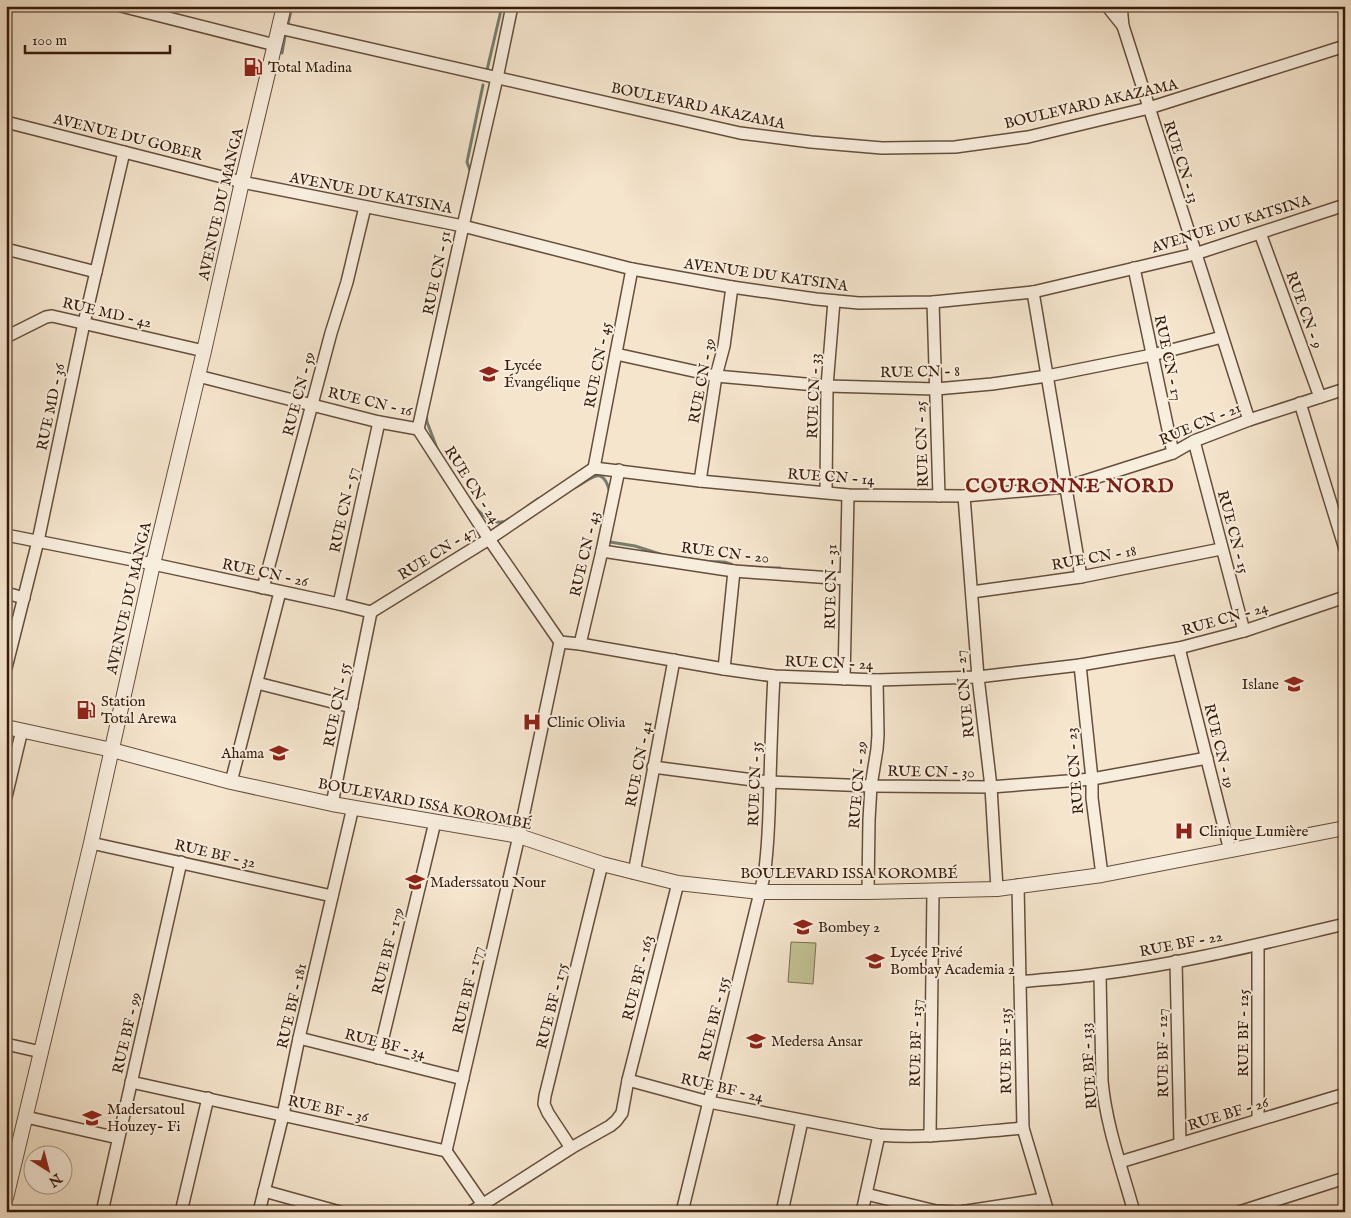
<svg xmlns="http://www.w3.org/2000/svg" width="1351" height="1218" font-family="'IM FELL English',serif">
	<style>
		.green { fill: #c2c294; stroke: #7c6e50 }
		.lines { fill: none; stroke-linecap: round; stroke-linejoin: round }
		.stream { stroke: #747e6f; stroke-width: 3 }
		.minor-casing { stroke: #664e3c; stroke-width: 14 }
		.tertiary-casing { stroke: #664e3c; stroke-width: 16 }
		.minor { stroke: #f8eede; stroke-width: 11 }
		.tertiary { stroke: #f8eede; stroke-width: 14 }
		.labels { text-anchor: middle; dominant-baseline: central; stroke-width: 4; stroke-linejoin: round; paint-order: stroke }
		.poi-label { font-size: 15px; fill: #371b0b; stroke: #f8eede; text-anchor: start }
		.street-label { font-size: 15px; fill: #371b0b; stroke: #f8eede }
		.district-label { font-size: 20px; font-weight: bold; letter-spacing: 1px; fill: #7a1f14; stroke: #f8eede }
	</style>
	<rect width="100%" height="100%" fill="#f5e5cd"/>
	<filter id="stains"><feTurbulence type="fractalNoise" baseFrequency=".004" numOctaves="4"/><feColorMatrix values="0 0 0 0 .2 0 0 0 0 .09 0 0 0 0 .02 0 0 0 .5 -.17"/></filter>
	<radialGradient id="worn" r=".72"><stop offset=".6" stop-color="#630" stop-opacity="0"/><stop offset="1" stop-color="#630" stop-opacity=".3"/></radialGradient>
	<polygon class="green" points="791,942 816,943 813,984 788,982"/>
	<g class="lines">
		<g class="stream">
			<polyline points="288,24 292,6"/>
			<polyline points="282,53 285,36"/>
			<polyline points="487,70 502,6"/>
			<polyline points="471,173 467,162 483,85"/>
			<polyline points="426,412 427,422 438,451"/>
			<path d="M571,489C589,483 602,460 610,493"/>
			<path d="M473,505C482,515 493,526 507,521"/>
			<polyline points="528,506 538,499 542,498"/>
			<polyline points="608,539 610,542 635,546 663,555"/>
			<path d="M689,559C695,559 703,561 709,562C720,562 726,560 736,567"/>
			<polyline points="766,568 780,568"/>
		</g>
		<g class="minor-casing">
			<g id="minor">
				<polyline points="121,6 275,45"/>
				<polyline points="1107,6 1123,26"/>
				<polyline points="1121,6 1123,26 1249,420"/>
				<polyline points="279,28 740,133 811,142 882,148 955,147 1028,137 1149,108 1345,46"/>
				<polyline points="6,122 242,182 463,226 632,269 732,287 816,299 859,303 933,302 1033,292 1195,254 1345,205"/>
				<polyline points="1260,233 1320,397"/>
				<polyline points="6,249 96,272"/>
				<polyline points="1134,268 1173,453"/>
				<polyline points="1033,292 1081,577"/>
				<polyline points="933,302 939,496"/>
				<polyline points="6,337 46,317 52,316 204,351"/>
				<polyline points="616,354 716,376 827,386 936,389 992,384 1047,376 1152,355 1222,337"/>
				<polyline points="198,376 379,422 418,429"/>
				<polyline points="1300,403 1345,549"/>
				<polyline points="418,429 489,539 560,642 580,644 724,669 774,676 877,680 978,677 1080,665 1179,648 1244,631 1345,597"/>
				<polyline points="418,429 463,226 497,78 512,6"/>
				<polyline points="1194,441 1244,631"/>
				<polyline points="594,468 700,481 848,495 964,496 1066,487 1173,453 1194,441 1249,420 1345,389"/>
				<polyline points="594,468 632,269"/>
				<polyline points="700,481 716,376 724,346 732,287"/>
				<polyline points="826,492 827,386 834,301"/>
				<polyline points="964,496 978,677 991,787 997,889"/>
				<polyline points="6,535 153,564 339,604 371,612"/>
				<polyline points="602,551 734,571 846,579"/>
				<polyline points="263,588 331,333 347,282 365,207"/>
				<polyline points="972,592 1081,577 1221,549"/>
				<polyline points="6,593 24,598"/>
				<polyline points="339,604 379,422"/>
				<polyline points="371,612 489,539 594,468"/>
				<polyline points="580,644 602,551 619,470"/>
				<polyline points="1179,648 1230,851"/>
				<polyline points="1080,665 1092,779 1092,798 1102,875"/>
				<polyline points="6,668 38,541 84,323 124,152"/>
				<polyline points="724,669 734,571"/>
				<polyline points="844,679 848,495"/>
				<polyline points="257,683 352,707"/>
				<polyline points="653,767 769,782 871,786 991,787 1092,779 1207,758"/>
				<polyline points="231,782 280,592"/>
				<polyline points="6,797 22,730"/>
				<polyline points="332,804 371,612"/>
				<polyline points="91,843 332,896"/>
				<polyline points="634,873 674,660"/>
				<polyline points="1018,885 1023,1128 1048,1212"/>
				<polyline points="868,892 869,820 871,786 877,749 878,735 877,680"/>
				<polyline points="1258,945 1258,1120"/>
				<polyline points="1176,961 1180,1144"/>
				<path d="M1100,974L1102,1081C1106,1125 1122,1169 1134,1212"/>
				<path d="M1020,982C1046,979 1073,978 1099,974C1182,964 1264,943 1345,924"/>
				<polyline points="299,1038 463,1079"/>
				<polyline points="6,1044 41,1052"/>
				<polyline points="378,1058 435,822"/>
				<polyline points="628,1080 678,883"/>
				<polyline points="131,1082 446,1151 488,1212"/>
				<polyline points="26,1117 118,1138"/>
				<polyline points="930,1136 933,891"/>
				<polyline points="571,1148 548,1113 544,1104 545,1096 602,864"/>
				<polyline points="446,1151 519,836 560,642"/>
				<polyline points="1120,1162 1345,1094"/>
				<polyline points="264,1191 340,1212"/>
				<polyline points="866,1194 936,1211 956,1212"/>
				<polyline points="102,1212 181,862"/>
				<polyline points="181,1212 208,1098"/>
				<polyline points="259,1212 283,1115 299,1038 353,807"/>
				<path d="M471,1212L571,1148L610,1126L616,1121L622,1113L628,1080L709,1102L879,1135C927,1139 975,1132 1023,1128"/>
				<path d="M682,1212L764,876C769,844 769,812 770,780C771,745 772,711 774,676"/>
				<polyline points="782,1212 802,1121"/>
				<polyline points="862,1212 879,1135"/>
				<polyline points="960,1212 1044,1199"/>
				<polyline points="1239,1212 1345,1178"/>
			</g>
		</g>
		<g class="tertiary-casing">
			<g id="tertiary">
				<polyline points="6,727 112,750 231,782 332,804 519,836 602,864 678,883 760,892 868,892 997,889 1102,875 1345,828"/>
				<polyline points="6,1198 91,843 153,564 204,351 242,182 284,6"/>
			</g>
		</g>
		<use href="#minor" class="minor"/>
		<use href="#tertiary" class="tertiary"/>
	</g>
	<defs>
		<g id="fuel-bare" transform="scale(1.5)"><path d="M-5.5-6h7V0h2V4h1.3V-2.5L3-4.5l.8-.8L6-3V5H2.5V1h-1V6h-7ZM-4.2-4.7v3.2H.2V-4.7Z" fill="#8f2418" stroke="#f8eede" stroke-width="2.5" paint-order="stroke"/></g>
		<g id="school-bare" transform="scale(1.5)"><path d="M0-5L7-2L0 1L-7-2ZM-4 1L0 2.5L4 1V4Q0 6-4 4Z" fill="#8f2418" stroke="#f8eede" stroke-width="2.5" paint-order="stroke"/></g>
		<g id="hospital-bare" transform="scale(1.5)"><path d="M-5-5h3v3.5h4V-5h3V5h-3V1.5h-4V5h-3Z" fill="#8f2418" stroke="#f8eede" stroke-width="2.5" paint-order="stroke"/></g>
	</defs>
	<g fill-rule="evenodd">
		<use href="#fuel-bare" x="253" y="67"/>
		<use href="#school-bare" x="489" y="374"/>
		<use href="#school-bare" x="1294" y="684"/>
		<use href="#fuel-bare" x="86" y="710"/>
		<use href="#hospital-bare" x="532" y="722"/>
		<use href="#school-bare" x="279" y="753"/>
		<use href="#hospital-bare" x="1184" y="831"/>
		<use href="#school-bare" x="415" y="882"/>
		<use href="#school-bare" x="803" y="927"/>
		<use href="#school-bare" x="875" y="961"/>
		<use href="#school-bare" x="756" y="1041"/>
		<use href="#school-bare" x="92" y="1118"/>
	</g>
	<g class="labels">
		<g class="poi-label">
			<text x="268" y="67">Total Madina</text>
			<text x="504" y="365">Lycée<tspan x="504" dy="17">Évangélique</tspan></text>
			<text x="1279" y="684" text-anchor="end">Islane</text>
			<text x="101" y="701">Station<tspan x="101" dy="17">Total Arewa</tspan></text>
			<text x="547" y="722">Clinic Olivia</text>
			<text x="264" y="753" text-anchor="end">Ahama</text>
			<text x="1199" y="831">Clinique Lumière</text>
			<text x="430" y="882">Maderssatou Nour</text>
			<text x="818" y="927">Bombey 2</text>
			<text x="890" y="952">Lycée Privé<tspan x="890" dy="17">Bombay Academia 2</tspan></text>
			<text x="771" y="1041">Medersa Ansar</text>
			<text x="107" y="1109">Madersatoul<tspan x="107" dy="17">Houzey- Fi</tspan></text>
		</g>
		<g class="street-label">
			<text transform="translate(1091 104) rotate(-13)">BOULEVARD AKAZAMA</text>
			<text transform="translate(698 106) rotate(12)">BOULEVARD AKAZAMA</text>
			<text transform="translate(128 137) rotate(14)">AVENUE DU GOBER</text>
			<text transform="translate(1181 162) rotate(72)">RUE CN - 13</text>
			<text transform="translate(371 193) rotate(11)">AVENUE DU KATSINA</text>
			<text transform="translate(221 204) rotate(-77)">AVENUE DU MANGA</text>
			<text transform="translate(1231 224) rotate(-17)">AVENUE DU KATSINA</text>
			<text transform="translate(437 273) rotate(-78)">RUE CN - 51</text>
			<text transform="translate(766 275) rotate(8)">AVENUE DU KATSINA</text>
			<text transform="translate(1304 310) rotate(70)">RUE CN - 9</text>
			<text transform="translate(107 313) rotate(13)">RUE MD - 42</text>
			<text transform="translate(1168 358) rotate(78)">RUE CN - 17</text>
			<text transform="translate(598 365) rotate(-79)">RUE CN - 45</text>
			<text transform="translate(920 372) rotate(-1)">RUE CN - 8</text>
			<text transform="translate(702 381) rotate(-79)">RUE CN - 39</text>
			<text transform="translate(299 394) rotate(-75)">RUE CN - 59</text>
			<text transform="translate(814 396) rotate(-88)">RUE CN - 33</text>
			<text transform="translate(370 402) rotate(13)">RUE CN - 16</text>
			<text transform="translate(51 407) rotate(-78)">RUE MD - 36</text>
			<text transform="translate(1200 424) rotate(-23)">RUE CN - 21</text>
			<text transform="translate(922 444) rotate(-92)">RUE CN - 25</text>
			<text transform="translate(831 477) rotate(4)">RUE CN - 14</text>
			<text transform="translate(472 485) rotate(57)">RUE CN - 24</text>
			<text transform="translate(344 510) rotate(-78)">RUE CN - 57</text>
			<text transform="translate(1233 532) rotate(75)">RUE CN - 15</text>
			<text transform="translate(437 553) rotate(-32)">RUE CN - 47</text>
			<text transform="translate(725 553) rotate(7)">RUE CN - 20</text>
			<text transform="translate(585 554) rotate(-77)">RUE CN - 43</text>
			<text transform="translate(1094 558) rotate(-10)">RUE CN - 18</text>
			<text transform="translate(265 573) rotate(12)">RUE CN - 26</text>
			<text transform="translate(831 587) rotate(-89)">RUE CN - 31</text>
			<text transform="translate(129 598) rotate(-77)">AVENUE DU MANGA</text>
			<text transform="translate(1225 619) rotate(-16)">RUE CN - 24</text>
			<text transform="translate(829 663) rotate(2)">RUE CN - 24</text>
			<text transform="translate(965 694) rotate(-96)">RUE CN - 27</text>
			<text transform="translate(337 705) rotate(-79)">RUE CN - 55</text>
			<text transform="translate(1219 746) rotate(76)">RUE CN - 19</text>
			<text transform="translate(639 764) rotate(-79)">RUE CN - 41</text>
			<text transform="translate(1075 771) rotate(-95)">RUE CN - 23</text>
			<text transform="translate(931 772) rotate(1)">RUE CN - 30</text>
			<text transform="translate(755 784) rotate(-88)">RUE CN - 35</text>
			<text transform="translate(858 785) rotate(-85)">RUE CN - 29</text>
			<text transform="translate(425 804) rotate(11)">BOULEVARD ISSA KOROMBÉ</text>
			<text transform="translate(215 854) rotate(13)">RUE BF - 32</text>
			<text x="849" y="873">BOULEVARD ISSA KOROMBÉ</text>
			<text transform="translate(1181 944) rotate(-11)">RUE BF - 22</text>
			<text transform="translate(388 951) rotate(-76)">RUE BF - 179</text>
			<text transform="translate(638 978) rotate(-76)">RUE BF - 163</text>
			<text transform="translate(468 990) rotate(-77)">RUE BF - 177</text>
			<text transform="translate(292 1006) rotate(-77)">RUE BF - 181</text>
			<text transform="translate(552 1006) rotate(-76)">RUE BF - 175</text>
			<text transform="translate(714 1019) rotate(-76)">RUE BF - 155</text>
			<text transform="translate(127 1033) rotate(-77)">RUE BF - 99</text>
			<text transform="translate(1243 1033) rotate(-90)">RUE BF - 125</text>
			<text transform="translate(916 1043) rotate(-89)">RUE BF - 137</text>
			<text transform="translate(385 1044) rotate(14)">RUE BF - 34</text>
			<text transform="translate(1006 1051) rotate(-91)">RUE BF - 135</text>
			<text transform="translate(1163 1053) rotate(-91)">RUE BF - 127</text>
			<text transform="translate(1089 1066) rotate(-94)">RUE BF - 133</text>
			<text transform="translate(722 1088) rotate(13)">RUE BF - 24</text>
			<text transform="translate(328 1109) rotate(12)">RUE BF - 36</text>
			<text transform="translate(1228 1114) rotate(-17)">RUE BF - 26</text>
		</g>
		<g class="district-label">
			<text x="1070" y="486">COURONNE NORD</text>
		</g>
	</g>
	<rect width="1351" height="1218" fill="none" stroke="#f5e5cd" stroke-width="25"/>
	<rect x="8" y="8" width="1336" height="1203" fill="none" stroke="#371b0b" stroke-width="2.5"/>
	<rect x="12" y="12" width="1326" height="1193" fill="none" stroke="#371b0b"/>
	<g transform="translate(48 1170) rotate(144)"><circle r="24" fill="#f8eede" stroke="#ab9a8a"/>
	<path d="M0-4L9 19L0 12L-9 19Z" fill="#8f2418"/>
	<text y="-8" font-size="14" font-weight="bold" text-anchor="middle" fill="#371b0b">N</text>
	</g>
	<path d="M25 45v8h145v-8" fill="none" stroke="#371b0b" stroke-width="2.5"/>
	<text x="32" y="45" font-size="15" fill="#371b0b" stroke="#f8eede" stroke-width="4" paint-order="stroke">100 m</text>
	<rect width="100%" height="100%" filter="url(#stains)"/>
	<rect width="100%" height="100%" fill="url(#worn)"/>
</svg>
